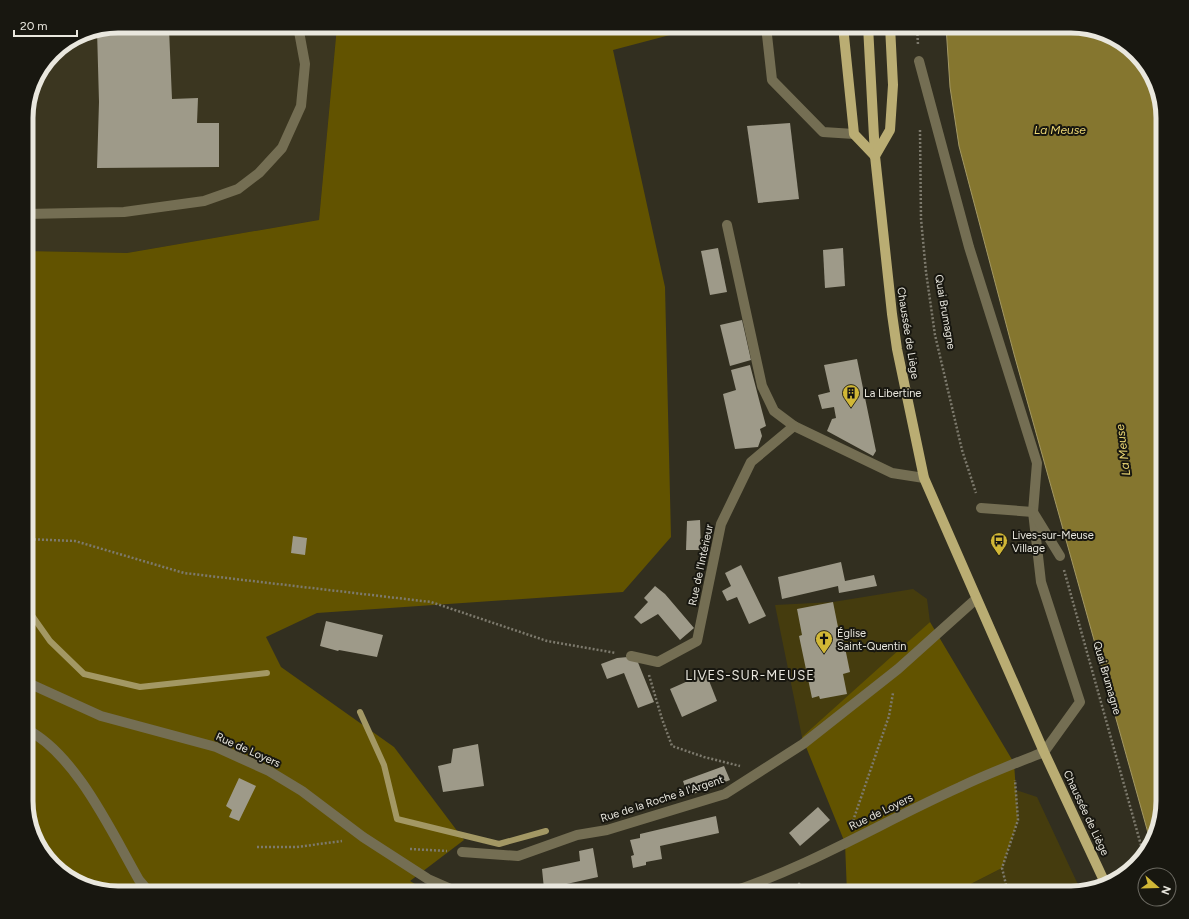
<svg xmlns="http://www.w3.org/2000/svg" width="1189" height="919" font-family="Figtree,sans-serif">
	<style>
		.built { fill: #3b3620 }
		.green { fill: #453c0e }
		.forest { fill: #625300 }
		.water { fill: #85762f; stroke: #a39864 }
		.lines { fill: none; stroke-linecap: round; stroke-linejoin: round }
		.stream { stroke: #a39864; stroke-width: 6 }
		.building { fill: #9e9a89 }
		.path { stroke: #7d7a6d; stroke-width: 2.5; stroke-dasharray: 2 2; stroke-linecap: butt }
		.service { stroke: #746e53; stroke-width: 10 }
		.minor { stroke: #746e53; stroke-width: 10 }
		.tertiary { stroke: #746e53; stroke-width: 10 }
		.primary { stroke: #baad73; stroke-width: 10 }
		.labels { text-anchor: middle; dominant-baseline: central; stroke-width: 4; stroke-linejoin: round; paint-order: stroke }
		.street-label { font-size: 11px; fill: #e9e7de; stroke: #181710 }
		.poi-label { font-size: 11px; fill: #e9e7de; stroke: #181710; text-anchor: start }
		.water-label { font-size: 12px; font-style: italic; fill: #ecd774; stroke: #181710 }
		.quarter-label { font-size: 13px; letter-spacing: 1px; fill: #e9e7de; stroke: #181710 }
		.rim { fill: none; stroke: #e9e7de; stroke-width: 5 }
	</style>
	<rect width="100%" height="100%" fill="#322f20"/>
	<polygon class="built" points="118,26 337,26 319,220 127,253 26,251 26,112 36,77 57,49 83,33"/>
	<g class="green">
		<polygon points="913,589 927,599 930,622 848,705 802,737 775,605 833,602"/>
		<polygon points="1016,790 1037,797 1081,891 1071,893 953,893 1002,868 1018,820"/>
	</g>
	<g class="forest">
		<polygon points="337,26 704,26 613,50 665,287 671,537 623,592 317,613 266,637 281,667 394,747 464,840 410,881 430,893 118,893 62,874 36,842 26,807 26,251 127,253 319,220"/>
		<polygon points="930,622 1014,763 1018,820 1002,868 953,893 847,893 845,843 802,737"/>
	</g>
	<polygon class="water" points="946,26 1071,26 1127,45 1154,78 1163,118 1163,801 1150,840 1014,354 959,146 950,87"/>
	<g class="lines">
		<g class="stream">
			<polyline points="26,607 50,641 84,674 140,687 267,673"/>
			<polyline points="360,712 384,765 397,819 499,844 546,831"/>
		</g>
	</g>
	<g class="building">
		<polygon points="118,26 181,26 181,29 169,29 172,99 198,98 197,123 219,123 219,167 97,168 99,102 97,30"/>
		<polygon points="790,123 799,199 758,203 747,126"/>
		<polygon points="718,248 727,292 710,295 701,251"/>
		<polygon points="843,248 845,286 825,288 823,250"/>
		<polygon points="742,320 751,360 730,366 720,325"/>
		<polygon points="857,359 876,451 873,456 827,431 832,419 836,418 834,407 822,409 818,395 830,392 824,365"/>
		<polygon points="750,365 766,426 760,429 762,436 758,447 735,449 723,394 736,390 731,370"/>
		<polygon points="700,520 701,550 686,550 687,521"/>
		<polygon points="293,536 307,538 305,555 291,553"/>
		<polygon points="841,562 845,581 874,575 877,586 839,593 838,586 782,599 778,577"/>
		<polygon points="741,565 766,616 749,624 737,597 727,601 722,591 731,586 725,573"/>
		<polygon points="655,586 665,594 694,628 680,640 658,614 641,624 634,617 648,602 644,598"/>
		<polygon points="833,602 838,627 841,628 850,672 843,674 847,694 820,699 819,696 812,698 799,636 802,635 797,609"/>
		<polygon points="326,621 383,635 377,657 339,650 338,651 320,646"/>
		<polygon points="628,657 637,660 654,702 638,708 624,673 607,679 601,664 617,658"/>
		<polygon points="706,673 717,701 682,717 670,689"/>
		<polygon points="478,744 484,786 443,792 438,766 451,763 453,749"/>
		<polygon points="724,766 730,780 688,796 683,781"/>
		<polygon points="239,778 256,786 239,821 229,817 232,810 226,806"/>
		<polygon points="818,807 830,820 800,846 789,833"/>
		<polygon points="716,816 719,833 660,846 662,859 646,862 646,865 633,868 631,856 634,855 630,840 640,838 640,834"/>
		<polygon points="593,848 598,877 544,889 542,869 580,861 579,851"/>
	</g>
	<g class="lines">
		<g class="path">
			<polyline points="917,26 918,45"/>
			<polyline points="920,130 921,219 926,272 935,335 962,450 976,493"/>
			<polyline points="26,539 75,541 184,573 431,602 547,641 616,653"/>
			<polyline points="1064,570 1144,856"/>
			<polyline points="649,675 662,719 672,746 704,757 740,766"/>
			<polyline points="853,821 889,716 893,693"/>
			<polyline points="257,847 297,847 342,841"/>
			<polyline points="410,849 447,851"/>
			<polyline points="790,893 800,883"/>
			<polyline points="1008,893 1002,868 1018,820 1015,780"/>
		</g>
		<g class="service">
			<polyline points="766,26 772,80 823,132 854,134"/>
			<polyline points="919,61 969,247 1037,463 1033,512 1041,582 1080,702 1044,752"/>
			<polyline points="981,508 1033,512 1060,556"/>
		</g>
		<g class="minor">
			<polyline points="26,214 124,212 204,201 238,189 259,173 282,148 301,106 305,64 298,26"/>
			<polyline points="727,225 762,386 774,411 794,426 892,473 924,478"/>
			<polyline points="631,656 658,662 697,641 721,524 751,462 794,426"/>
			<polyline points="462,852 518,856 577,835 607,830 725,794 803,744 898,669 976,599"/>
		</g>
		<g class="tertiary">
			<polyline points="26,682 101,716 216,747 269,771 302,791 363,837 428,879 460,893"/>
			<path d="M26,729C76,754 112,833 139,880L150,893"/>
			<path d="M728,893C809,867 882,822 960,787C987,774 1016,763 1044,752"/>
		</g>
		<g class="primary">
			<polyline points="843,26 854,134 875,156"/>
			<polyline points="868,26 875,156 892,314 897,349 924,478 1044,752 1106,885"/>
			<polyline points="875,156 890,130 893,85 890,26"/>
		</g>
	</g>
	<defs>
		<g id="building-pin" transform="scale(0.9)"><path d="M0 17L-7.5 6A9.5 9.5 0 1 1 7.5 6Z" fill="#d1b736" stroke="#181710"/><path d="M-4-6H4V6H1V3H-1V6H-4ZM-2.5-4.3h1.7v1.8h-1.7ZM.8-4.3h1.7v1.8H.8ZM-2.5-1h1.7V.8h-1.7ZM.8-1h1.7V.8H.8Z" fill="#111"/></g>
		<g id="bus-pin" transform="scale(0.9)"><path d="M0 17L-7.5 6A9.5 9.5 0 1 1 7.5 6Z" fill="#d1b736" stroke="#181710"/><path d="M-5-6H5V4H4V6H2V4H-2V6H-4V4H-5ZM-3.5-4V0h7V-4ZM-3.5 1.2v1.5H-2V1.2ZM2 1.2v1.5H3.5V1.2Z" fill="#111"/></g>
		<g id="church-pin" transform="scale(0.9)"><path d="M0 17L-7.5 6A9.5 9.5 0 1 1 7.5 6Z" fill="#d1b736" stroke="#181710"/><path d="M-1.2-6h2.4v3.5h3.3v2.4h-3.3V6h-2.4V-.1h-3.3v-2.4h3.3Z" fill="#111"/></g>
	</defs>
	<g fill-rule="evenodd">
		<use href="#building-pin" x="851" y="393"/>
		<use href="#bus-pin" x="999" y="541"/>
		<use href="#church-pin" x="824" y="639"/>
	</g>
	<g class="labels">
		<g class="street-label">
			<text transform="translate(945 312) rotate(80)">Quai Brumagne</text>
			<text transform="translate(908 333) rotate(81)">Chaussée de Liège</text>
			<text transform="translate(701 565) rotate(-78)">Rue de l'Intérieur</text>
			<text transform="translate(1107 678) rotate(74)">Quai Brumagne</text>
			<text transform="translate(248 750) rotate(24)">Rue de Loyers</text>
			<text transform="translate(662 799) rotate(-18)">Rue de la Roche à l'Argent</text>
			<text transform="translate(881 812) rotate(-26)">Rue de Loyers</text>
			<text transform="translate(1086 813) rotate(65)">Chaussée de Liège</text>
		</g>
		<g class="poi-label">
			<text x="864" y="393">La Libertine</text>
			<text x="1012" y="535">Lives-sur-Meuse<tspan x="1012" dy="13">Village</tspan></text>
			<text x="837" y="633">Église<tspan x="837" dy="13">Saint-Quentin</tspan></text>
		</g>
		<g class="water-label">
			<text x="1060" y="130">La Meuse</text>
			<text transform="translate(1123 450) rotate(-97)">La Meuse</text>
		</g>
		<g class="quarter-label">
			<text x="750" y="675">LIVES-SUR-MEUSE</text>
		</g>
	</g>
	<path d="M0 0H1189V919H0ZM118 33H1071A85 85 0 0 1 1156 118V801A85 85 0 0 1 1071 886H118A85 85 0 0 1 33 801V118A85 85 0 0 1 118 33Z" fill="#181710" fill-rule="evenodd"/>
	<path class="rim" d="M118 33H1071A85 85 0 0 1 1156 118V801A85 85 0 0 1 1071 886H118A85 85 0 0 1 33 801V118A85 85 0 0 1 118 33Z"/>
	<g transform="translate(1157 887) rotate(110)"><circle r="19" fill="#181710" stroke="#6c6a62"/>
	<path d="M0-3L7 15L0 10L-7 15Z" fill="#d1b736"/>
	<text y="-6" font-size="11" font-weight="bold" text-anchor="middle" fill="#e9e7de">N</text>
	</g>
	<path d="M14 30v6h63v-6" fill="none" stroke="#e9e7de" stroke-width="2"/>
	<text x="20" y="30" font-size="12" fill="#e9e7de" stroke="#181710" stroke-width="3" paint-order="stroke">20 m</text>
</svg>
